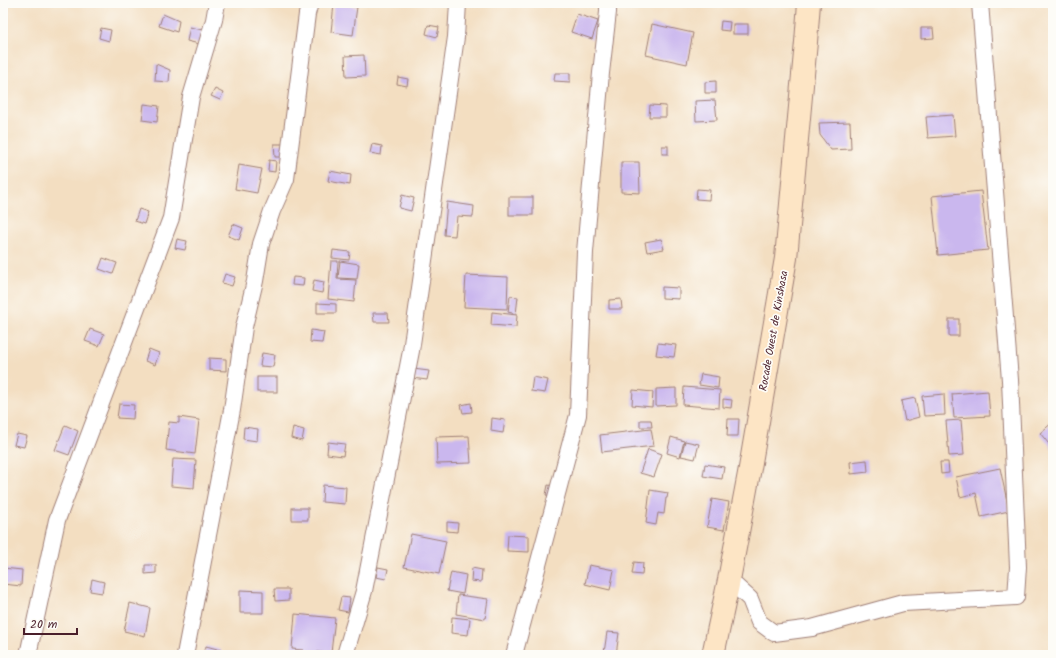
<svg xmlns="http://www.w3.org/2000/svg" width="1056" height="658" font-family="Kalam,sans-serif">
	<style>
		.building { fill: #cab7ee }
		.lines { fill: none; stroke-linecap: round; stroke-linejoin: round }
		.street-casing { stroke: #9e7e76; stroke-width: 18 }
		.secondary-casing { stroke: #9e7e76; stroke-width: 24 }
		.street { stroke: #fff; stroke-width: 16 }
		.secondary { stroke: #fde5c5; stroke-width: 22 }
		.labels { text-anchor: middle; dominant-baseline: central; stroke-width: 3.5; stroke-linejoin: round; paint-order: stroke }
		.street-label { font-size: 11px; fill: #4a1f2b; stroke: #fdfcf7 }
	</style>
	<rect width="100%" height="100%" fill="#fdfcf7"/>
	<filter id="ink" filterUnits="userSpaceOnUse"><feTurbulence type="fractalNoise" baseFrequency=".025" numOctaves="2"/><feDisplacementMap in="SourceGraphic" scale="8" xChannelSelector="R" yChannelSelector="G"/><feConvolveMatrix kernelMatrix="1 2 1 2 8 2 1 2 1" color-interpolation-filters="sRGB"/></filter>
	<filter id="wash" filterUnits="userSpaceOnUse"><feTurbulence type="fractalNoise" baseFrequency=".012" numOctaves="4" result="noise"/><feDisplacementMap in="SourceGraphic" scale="16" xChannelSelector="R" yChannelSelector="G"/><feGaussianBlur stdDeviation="0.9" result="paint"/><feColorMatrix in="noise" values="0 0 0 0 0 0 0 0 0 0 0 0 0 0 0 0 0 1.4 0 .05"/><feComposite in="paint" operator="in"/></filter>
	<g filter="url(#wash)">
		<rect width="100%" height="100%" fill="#f3dec1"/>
		<g id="blocks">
			<g class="building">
				<polygon points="334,4 357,7 353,35 331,32"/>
				<polygon points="163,14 179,21 177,32 159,26"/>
				<polygon points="577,14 598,21 592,39 571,32"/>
				<polygon points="721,21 730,22 729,31 720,30"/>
				<polygon points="652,24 693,33 687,64 646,55"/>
				<rect x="733" y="24" width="15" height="10"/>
				<polygon points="428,25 439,27 437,37 426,34"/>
				<polygon points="190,27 202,30 199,44 187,41"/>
				<polygon points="101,28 111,30 109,41 99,38"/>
				<polygon points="921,28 933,28 934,38 921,39"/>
				<polygon points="364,55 365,76 346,77 345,56"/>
				<polygon points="156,64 170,70 169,82 155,81"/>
				<polygon points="555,73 570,73 570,82 554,81"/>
				<polygon points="398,77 408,79 407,86 397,84"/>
				<polygon points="716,81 716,93 705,93 705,82"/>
				<polygon points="215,89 223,93 220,100 211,96"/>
				<polygon points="715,100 717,120 696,121 695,101"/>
				<polygon points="144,104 159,106 157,122 142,120"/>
				<polygon points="650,105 666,106 666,117 649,117"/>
				<polygon points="953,115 955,136 928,138 926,117"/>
				<polygon points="850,122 851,149 831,150 820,135 819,123"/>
				<polygon points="274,144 285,144 286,157 275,157"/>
				<polygon points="372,144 382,146 381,155 370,153"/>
				<rect x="662" y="146" width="6" height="8"/>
				<polygon points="269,160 276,161 275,172 268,171"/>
				<polygon points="621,162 639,162 640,193 621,192"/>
				<polygon points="239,165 262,169 257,193 235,189"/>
				<polygon points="330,171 351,175 350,185 328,181"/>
				<polygon points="697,189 710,190 709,200 696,199"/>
				<polygon points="981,191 988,250 938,255 932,196"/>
				<polygon points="402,195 414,198 411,211 399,208"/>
				<rect x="509" y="197" width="24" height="18"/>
				<polygon points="447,202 474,206 473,217 457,216 455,236 444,235"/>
				<polygon points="139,209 148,212 144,224 135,221"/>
				<polygon points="233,224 243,228 239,240 228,236"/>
				<polygon points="177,239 187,241 185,250 175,248"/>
				<polygon points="661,239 664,249 647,252 645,242"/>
				<polygon points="333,250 350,252 349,260 332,258"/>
				<polygon points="103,258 117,263 113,274 99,269"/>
				<polygon points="331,261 338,261 337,279 356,280 354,302 328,299"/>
				<polygon points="340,261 359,264 357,279 338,278"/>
				<polygon points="225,274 235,277 232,286 222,283"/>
				<polygon points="466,275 508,277 507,309 464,307"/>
				<polygon points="293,277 304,278 303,286 292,285"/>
				<polygon points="314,280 324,282 322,293 312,291"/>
				<polygon points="662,287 679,288 679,299 662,298"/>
				<polygon points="510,296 518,297 516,314 508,312"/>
				<polygon points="621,299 622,309 609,309 609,300"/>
				<polygon points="317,303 336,304 336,313 317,313"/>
				<polygon points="492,312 517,315 516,327 491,325"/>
				<polygon points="373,313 388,313 389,322 374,322"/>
				<rect x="949" y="319" width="10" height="17"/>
				<polygon points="90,329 104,334 99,346 85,341"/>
				<polygon points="311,330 324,332 322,343 310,342"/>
				<polygon points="658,343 676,345 674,357 656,355"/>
				<polygon points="149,349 159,353 155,365 145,361"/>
				<polygon points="262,353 275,355 273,367 260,366"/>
				<polygon points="209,358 226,359 226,371 209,370"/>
				<polygon points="413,369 429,371 427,380 412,378"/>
				<polygon points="701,374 719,377 718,388 699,385"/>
				<rect x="257" y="377" width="20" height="15"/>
				<polygon points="533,377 548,380 545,393 531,391"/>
				<polygon points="684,387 720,390 719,408 683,405"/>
				<polygon points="676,388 676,405 656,406 656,389"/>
				<polygon points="633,390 653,392 652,407 632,405"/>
				<polygon points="988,391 990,416 954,418 952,394"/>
				<polygon points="944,394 945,415 924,416 922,396"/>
				<polygon points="915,398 919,417 905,421 901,401"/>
				<polygon points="723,399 732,400 731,408 723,407"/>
				<polygon points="471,403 472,412 463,413 461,405"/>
				<polygon points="119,404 134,405 133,419 117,418"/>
				<polygon points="179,417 199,420 195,454 166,450 169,422 179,423"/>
				<polygon points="492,418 505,420 503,433 491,431"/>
				<polygon points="728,419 739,419 738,436 727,436"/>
				<polygon points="640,420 651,420 652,427 640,427"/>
				<polygon points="961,420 964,455 949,456 946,421"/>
				<polygon points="1053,422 1053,449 1040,433"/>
				<polygon points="65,425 78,431 69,455 55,450"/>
				<polygon points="244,427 258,429 257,441 243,439"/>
				<polygon points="293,427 304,430 302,441 291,438"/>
				<polygon points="651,429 654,446 602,452 600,435"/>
				<polygon points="17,434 27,436 24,447 14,445"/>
				<polygon points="469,436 471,463 437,464 436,437"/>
				<polygon points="671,437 684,441 680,457 667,453"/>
				<polygon points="685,441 699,444 695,459 681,456"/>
				<polygon points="328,442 345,444 343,456 327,454"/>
				<polygon points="648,449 662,454 654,477 640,473"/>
				<polygon points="173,459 196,460 194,488 171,486"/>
				<polygon points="867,460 868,472 851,474 850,462"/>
				<polygon points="940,462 948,462 949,473 941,474"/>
				<polygon points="705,464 724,467 722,479 703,476"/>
				<polygon points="1000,468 1009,511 981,517 976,493 960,497 956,477"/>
				<polygon points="323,485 346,487 345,504 322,502"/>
				<polygon points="548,485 554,486 553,496 546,495"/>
				<polygon points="650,490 668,493 667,498 666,498 664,514 658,513 656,525 646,523"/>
				<polygon points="712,499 729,502 724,530 707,527"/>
				<rect x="292" y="508" width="16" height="12"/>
				<polygon points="447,522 458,523 457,532 447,531"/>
				<polygon points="411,534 446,541 439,574 404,567"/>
				<polygon points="508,535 529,536 529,552 507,551"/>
				<polygon points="634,562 643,563 642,575 632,574"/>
				<polygon points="145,565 156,565 156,573 145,574"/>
				<polygon points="589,565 614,570 610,590 585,584"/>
				<polygon points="378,567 388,569 386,579 376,577"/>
				<polygon points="3,568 22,570 21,586 3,584"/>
				<polygon points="472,568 482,570 481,582 471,581"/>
				<polygon points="451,572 466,575 463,594 447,591"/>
				<polygon points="92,579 104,582 102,593 90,591"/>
				<polygon points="274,589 289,589 289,600 275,601"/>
				<polygon points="240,590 263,591 263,613 240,613"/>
				<polygon points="458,595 488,599 485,619 456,614"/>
				<polygon points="341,597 350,598 348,612 338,610"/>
				<polygon points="130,603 150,608 145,636 124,631"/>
				<polygon points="295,614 335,618 331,653 317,652 316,655 311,655 303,654 303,650 292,649"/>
				<polygon points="452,617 470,619 468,635 451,633"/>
				<polygon points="607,632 619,633 616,655 604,653"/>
				<polygon points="206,646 221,650 220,655 204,655"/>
			</g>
		</g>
	</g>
	<g filter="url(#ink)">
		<use href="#blocks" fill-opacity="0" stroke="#9e7e76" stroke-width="1"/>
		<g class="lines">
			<g class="street-casing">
				<g id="street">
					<polyline points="729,580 750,599 759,622 774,633 812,628 903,603 1016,597 1018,567 1010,380 980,3"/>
					<polyline points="28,655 57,520 171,218 191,97 214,20 217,3"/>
					<polyline points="185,655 232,410 244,327 255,281 261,244 272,211 286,179 307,14 310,3"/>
					<polyline points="345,655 364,591 411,351 456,37 458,3"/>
					<polyline points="514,655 578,415 585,252 601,73 608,12 608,3"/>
				</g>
			</g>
			<g class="secondary-casing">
				<polyline id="secondary" points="713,655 729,580 750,468 786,258 806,42 809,3"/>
			</g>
			<use href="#street" class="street"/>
			<use href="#secondary" class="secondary"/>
		</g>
	</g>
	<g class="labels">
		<g class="street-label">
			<text transform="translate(774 331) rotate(-80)">Rocade Ouest de Kinshasa</text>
		</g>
	</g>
	<rect width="1056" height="658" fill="none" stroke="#fdfcf7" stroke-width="16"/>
	<path d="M24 628v6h53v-6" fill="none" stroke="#4a1f2b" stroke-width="2"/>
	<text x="30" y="628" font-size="12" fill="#4a1f2b" stroke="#fdfcf7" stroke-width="3" paint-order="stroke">20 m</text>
</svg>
